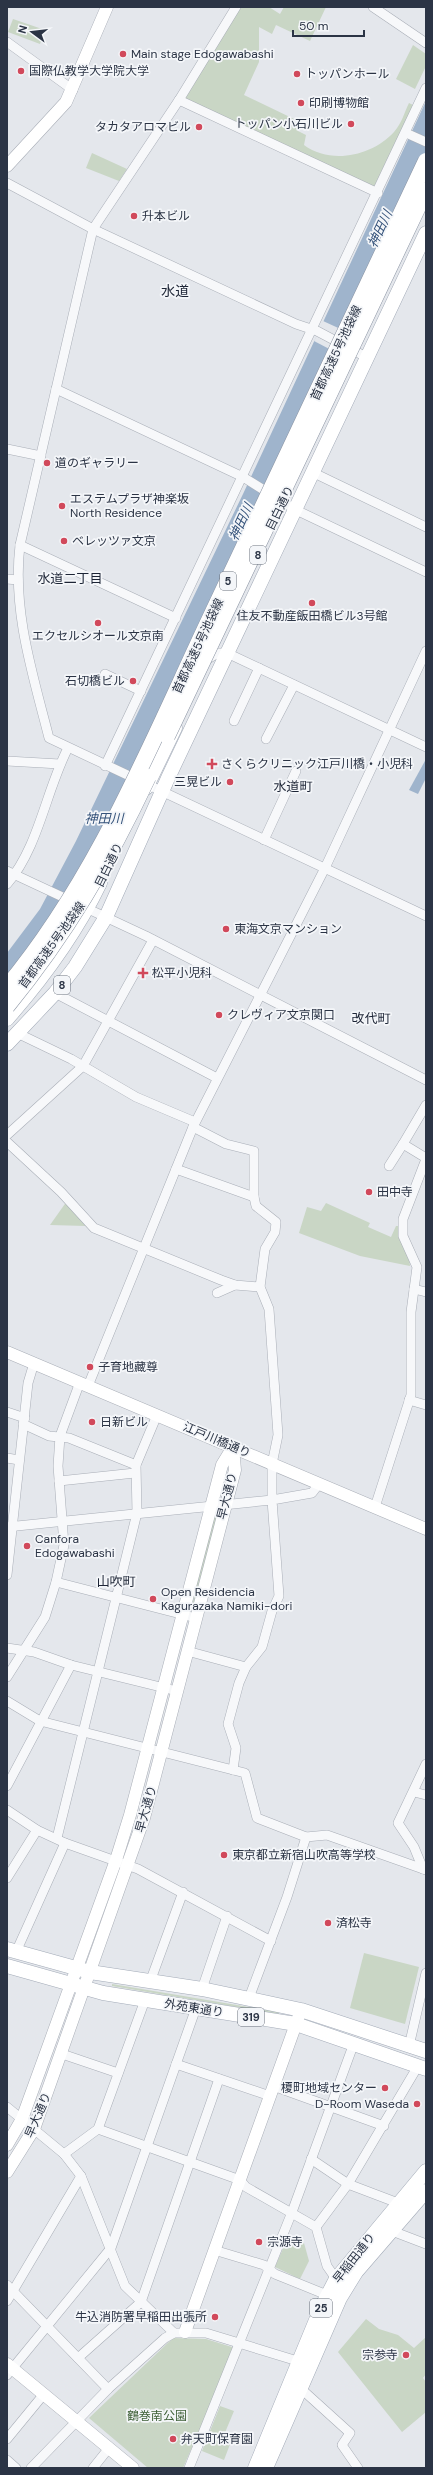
<svg xmlns="http://www.w3.org/2000/svg" width="433" height="2475" font-family="'DM Sans','Noto Sans JP',sans-serif">
	<style>
		.green { fill: #c9d6c5 }
		.water { fill: #9fb4cc }
		.pier { fill: #e4e7ec }
		.lines { fill: none; stroke-linecap: round; stroke-linejoin: round }
		.street-casing { stroke: #a9aeb7; stroke-width: 10 }
		.secondary-casing { stroke: #a9aeb7; stroke-width: 13 }
		.primary-casing { stroke: #a3abb8; stroke-width: 15 }
		.street { stroke: #f7f8fa; stroke-width: 9 }
		.secondary { stroke: #fff; stroke-width: 12 }
		.primary { stroke: #fff; stroke-width: 14 }
		.highway-bridge-casing { stroke: #8b94a3; stroke-width: 17; stroke-linecap: butt }
		.highway-bridge { stroke: #fff; stroke-width: 16 }
		.poi-dot { fill: #d1495b; stroke: #f4f6f9; stroke-width: 1.5 }
		.labels { text-anchor: middle; dominant-baseline: central; stroke-width: 3.5; stroke-linejoin: round; paint-order: stroke }
		.shield { fill: #f4f6f9; stroke: #676e7b; stroke-width: 1 }
		.shield-label { font-size: 11px; font-weight: bold; fill: #2b3445 }
		.poi-label { font-size: 12px; fill: #2b3445; stroke: #f4f6f9; text-anchor: start }
		.street-label { font-size: 12px; fill: #2b3445; stroke: #f4f6f9 }
		.park-label { font-size: 12px; fill: #3f6138; stroke: #f4f6f9 }
		.water-label { font-size: 13px; font-style: italic; fill: #34527a; stroke: #f4f6f9 }
		.neighbourhood-label { font-size: 13px; fill: #1d2536; stroke: #f4f6f9 }
		.quarter-label { font-size: 14px; fill: #1d2536; stroke: #f4f6f9 }
	</style>
	<rect width="100%" height="100%" fill="#e4e7ec"/>
	<g class="green">
		<path d="M239,7H269L280,14L284,7H326L310,41L276,25L272,34L259,27V62L244,95L294,119L298,131L306,135L304,145C331,165 372,156 394,132C402,123 404,113 409,103L413,105L374,187L183,99Z"/>
		<polygon points="13,19 45,30 40,44 8,32"/>
		<polygon points="413,45 426,54 426,66 415,89 396,79"/>
		<polygon points="92,153 127,169 119,181 86,168"/>
		<polygon points="67,1201 86,1226 50,1225"/>
		<polygon points="326,1203 370,1223 368,1227 391,1237 396,1226 399,1226 409,1257 410,1266 360,1256 299,1233 307,1207 321,1211"/>
		<polygon points="213,1516 217,1517 192,1609 191,1609"/>
		<polygon points="364,1953 419,1967 405,2024 350,2008"/>
		<polygon points="112,1984 279,2012 279,2014 112,1986"/>
		<polygon points="289,2235 304,2243 309,2261 300,2279 275,2267"/>
		<polygon points="366,2319 379,2329 398,2335 414,2348 426,2337 426,2374 423,2378 426,2382 426,2412 402,2432 338,2352"/>
		<polygon points="173,2338 206,2339 235,2348 183,2468 148,2468 89,2418"/>
		<polygon points="220,2406 234,2411 224,2435 232,2439 224,2460 202,2451"/>
	</g>
	<g class="water">
		<polygon points="426,101 426,164 184,686 7,994 7,953 40,909 76,841 243,494"/>
		<polygon points="426,759 426,778 418,794 409,790"/>
	</g>
	<polygon class="pier" points="323,321 347,332 337,353 314,341"/>
	<g class="lines">
		<g class="street-casing">
			<g id="street">
				<path d="M236,7L179,100L93,229L20,545C12,611 33,675 49,738L426,916"/>
				<polyline points="373,7 426,43"/>
				<polyline points="7,42 73,90"/>
				<polyline points="179,100 378,193"/>
				<polyline points="406,133 426,142"/>
				<polyline points="7,183 93,229 296,324 317,331 368,358"/>
				<polyline points="56,389 243,477 296,510 426,572"/>
				<polyline points="7,449 41,456"/>
				<polyline points="314,473 426,527"/>
				<polyline points="20,545 176,618"/>
				<polyline points="7,579 18,580"/>
				<polyline points="208,659 218,653 227,653 426,747"/>
				<polyline points="105,674 141,691"/>
				<polyline points="234,721 259,668"/>
				<polyline points="266,739 294,685"/>
				<polyline points="7,761 60,764"/>
				<polyline points="105,766 426,88"/>
				<polyline points="264,840 296,771"/>
				<polyline points="7,871 146,936 426,1080"/>
				<path d="M7,884C39,847 46,790 68,748"/>
				<polyline points="55,993 217,1078"/>
				<polyline points="17,1033 71,1059 136,1097 195,1122"/>
				<polyline points="426,1105 403,1144 426,1158"/>
				<polyline points="7,1135 83,1066 153,940"/>
				<polyline points="7,1142 61,1192 94,1228 221,1280 235,1285 260,1287"/>
				<polyline points="389,1166 403,1144"/>
				<polyline points="176,1169 254,1197"/>
				<polyline points="414,1289 426,1292"/>
				<polyline points="217,1293 235,1285"/>
				<polyline points="88,1386 193,1127 325,868 426,651"/>
				<polyline points="409,1400 426,1405"/>
				<polyline points="7,1412 25,1418"/>
				<polyline points="23,1424 49,1436 69,1438 136,1465"/>
				<polyline points="7,1458 19,1460"/>
				<polyline points="59,1481 135,1473"/>
				<polyline points="375,1507 411,1395 411,1312 417,1267 403,1236 403,1219 426,1159"/>
				<polyline points="7,1527 272,1500 272,1464 278,1435 269,1309 260,1287 265,1249 275,1232 276,1222 256,1206 254,1197 254,1151 226,1144 193,1127"/>
				<polyline points="7,1575 28,1383 34,1363"/>
				<polyline points="56,1582 196,1618"/>
				<polyline points="7,1648 34,1652 71,1665 177,1691"/>
				<polyline points="187,1651 246,1667"/>
				<polyline points="7,1677 45,1617 56,1582 64,1545 58,1466 60,1436 80,1382"/>
				<polyline points="7,1701 40,1721 245,1773 257,1818 306,1837 327,1835 426,1870"/>
				<polyline points="233,1770 236,1748 228,1724 239,1683 246,1667 262,1647 272,1611 279,1596 272,1500 312,1493 319,1484"/>
				<polyline points="7,1786 71,1665"/>
				<polyline points="414,1792 426,1795"/>
				<polyline points="7,1810 37,1830 65,1843 138,1869 271,1941"/>
				<polyline points="57,1838 137,1513 136,1465 157,1415"/>
				<polyline points="423,1869 414,1847 398,1823 426,1764"/>
				<polyline points="7,1878 37,1830"/>
				<polyline points="16,1952 65,1843"/>
				<polyline points="150,1982 183,1892"/>
				<polyline points="202,1989 227,1916"/>
				<polyline points="249,1998 287,1897 306,1837"/>
				<polyline points="409,2046 426,1973"/>
				<polyline points="62,2054 118,2073"/>
				<polyline points="176,2064 270,2096"/>
				<polyline points="273,2086 384,2126"/>
				<polyline points="7,2107 64,2154 81,2176 125,2286 174,2333"/>
				<polyline points="98,2129 145,2000"/>
				<polyline points="64,2154 98,2129 240,2180 246,2187 316,2227 327,2266 336,2279"/>
				<polyline points="311,2159 348,2184 398,2203"/>
				<polyline points="316,2227 348,2184 418,2066"/>
				<polyline points="392,2231 426,2244"/>
				<polyline points="214,2250 264,2265 275,2274 327,2295"/>
				<polyline points="7,2285 108,2389"/>
				<polyline points="7,2301 81,2176"/>
				<polyline points="78,2358 141,2302 219,2079"/>
				<polyline points="7,2375 111,2248 196,2008"/>
				<polyline points="298,2386 350,2433 342,2445 358,2468"/>
				<polyline points="7,2439 44,2394"/>
				<polyline points="7,2460 16,2468"/>
				<polyline points="31,2468 108,2389 165,2338 174,2333 206,2333 304,2363"/>
				<polyline points="93,2468 109,2448"/>
				<polyline points="189,2468 292,2212 354,2043"/>
			</g>
		</g>
		<g class="secondary-casing">
			<g id="secondary">
				<polyline points="7,166 66,102 107,7"/>
				<polyline points="7,1352 426,1529"/>
				<polyline points="7,2145 22,2119 116,1860 130,1815 222,1465 233,1447"/>
				<polyline points="7,2172 34,2129 144,1818 235,1470 233,1447"/>
				<polyline points="185,2332 301,2010"/>
				<polyline points="7,2364 133,2468"/>
			</g>
		</g>
		<g class="primary-casing">
			<g id="primary">
				<polyline points="146,788 175,728"/>
				<path d="M7,1019C44,977 76,933 100,883"/>
				<polyline points="7,1044 55,993 75,967 106,917 168,778 426,233"/>
				<polyline points="7,1949 90,1972 202,1989 301,2010 426,2051"/>
				<polyline points="7,1966 103,1993 296,2024 426,2069"/>
				<polyline points="255,2468 321,2308 336,2279 426,2171"/>
				<polyline points="266,2468 340,2298 356,2272 426,2191"/>
			</g>
		</g>
		<use href="#street" class="street"/>
		<use href="#secondary" class="secondary"/>
		<use href="#primary" class="primary"/>
		<g class="highway-bridge-casing">
			<g id="highway-bridge">
				<polyline points="167,736 426,190"/>
				<path d="M7,987C95,881 147,753 205,629C279,473 352,317 426,161"/>
				<path d="M7,1006C66,934 108,862 148,777"/>
			</g>
		</g>
		<use href="#highway-bridge" class="highway-bridge"/>
	</g>
	<g class="poi-dot">
		<circle cx="123" cy="54" r="4"/>
		<circle cx="21" cy="71" r="4"/>
		<circle cx="297" cy="74" r="4"/>
		<circle cx="301" cy="103" r="4"/>
		<circle cx="351" cy="124" r="4"/>
		<circle cx="199" cy="127" r="4"/>
		<circle cx="134" cy="216" r="4"/>
		<circle cx="47" cy="463" r="4"/>
		<circle cx="62" cy="506" r="4"/>
		<circle cx="64" cy="541" r="4"/>
		<circle cx="312" cy="603" r="4"/>
		<circle cx="98" cy="623" r="4"/>
		<circle cx="133" cy="681" r="4"/>
		<path d="M210 758h4v4h4v4h-4v4h-4v-4h-4v-4h4z"/>
		<circle cx="230" cy="782" r="4"/>
		<circle cx="226" cy="929" r="4"/>
		<path d="M141 967h4v4h4v4h-4v4h-4v-4h-4v-4h4z"/>
		<circle cx="219" cy="1015" r="4"/>
		<circle cx="369" cy="1192" r="4"/>
		<circle cx="90" cy="1367" r="4"/>
		<circle cx="92" cy="1422" r="4"/>
		<circle cx="27" cy="1546" r="4"/>
		<circle cx="153" cy="1599" r="4"/>
		<circle cx="224" cy="1855" r="4"/>
		<circle cx="328" cy="1923" r="4"/>
		<circle cx="385" cy="2088" r="4"/>
		<circle cx="417" cy="2104" r="4"/>
		<circle cx="259" cy="2242" r="4"/>
		<circle cx="215" cy="2317" r="4"/>
		<circle cx="406" cy="2355" r="4"/>
		<circle cx="173" cy="2439" r="4"/>
	</g>
	<g class="labels">
		<g class="shield">
			<rect x="250" y="546" width="16" height="18" rx="3"/>
			<rect x="220" y="572" width="16" height="18" rx="3"/>
			<rect x="54" y="976" width="16" height="18" rx="3"/>
			<rect x="238" y="2008" width="26" height="18" rx="3"/>
			<rect x="310" y="2299" width="22" height="18" rx="3"/>
		</g>
		<g class="shield-label">
			<text x="258" y="555">8</text>
			<text x="228" y="581">5</text>
			<text x="62" y="985">8</text>
			<text x="251" y="2017">319</text>
			<text x="321" y="2308">25</text>
		</g>
		<g class="poi-label">
			<text x="131" y="54">Main stage Edogawabashi</text>
			<text x="29" y="71">国際仏教学大学院大学</text>
			<text x="305" y="74">トッパンホール</text>
			<text x="309" y="103">印刷博物館</text>
			<text x="343" y="124" text-anchor="end">トッパン小石川ビル</text>
			<text x="191" y="127" text-anchor="end">タカタアロマビル</text>
			<text x="142" y="216">升本ビル</text>
			<text x="55" y="463">道のギャラリー</text>
			<text x="70" y="499">エステムプラザ神楽坂<tspan x="70" dy="14">North Residence</tspan></text>
			<text x="72" y="541">ベレッツァ文京</text>
			<text x="312" y="616" text-anchor="middle">住友不動産飯田橋ビル3号館</text>
			<text x="98" y="636" text-anchor="middle">エクセルシオール文京南</text>
			<text x="125" y="681" text-anchor="end">石切橋ビル</text>
			<text x="221" y="764">さくらクリニック江戸川橋・小児科</text>
			<text x="222" y="782" text-anchor="end">三晃ビル</text>
			<text x="234" y="929">東海文京マンション</text>
			<text x="152" y="973">松平小児科</text>
			<text x="227" y="1015">クレヴィア文京関口</text>
			<text x="377" y="1192">田中寺</text>
			<text x="98" y="1367">子育地藏尊</text>
			<text x="100" y="1422">日新ビル</text>
			<text x="35" y="1539">Canfora<tspan x="35" dy="14">Edogawabashi</tspan></text>
			<text x="161" y="1592">Open Residencia<tspan x="161" dy="14">Kagurazaka Namiki-dori</tspan></text>
			<text x="232" y="1855">東京都立新宿山吹高等学校</text>
			<text x="336" y="1923">済松寺</text>
			<text x="377" y="2088" text-anchor="end">榎町地域センター</text>
			<text x="409" y="2104" text-anchor="end">D-Room Waseda</text>
			<text x="267" y="2242">宗源寺</text>
			<text x="207" y="2317" text-anchor="end">牛込消防署早稲田出張所</text>
			<text x="398" y="2355" text-anchor="end">宗参寺</text>
			<text x="181" y="2439">弁天町保育園</text>
		</g>
		<g class="street-label">
			<text transform="translate(336 353) rotate(-65)">首都高速5号池袋線</text>
			<text transform="translate(280 508) rotate(-64)">目白通り</text>
			<text transform="translate(198 646) rotate(-65)">首都高速5号池袋線</text>
			<text transform="translate(109 865) rotate(-64)">目白通り</text>
			<text transform="translate(52 945) rotate(-54)">首都高速5号池袋線</text>
			<text transform="translate(217 1440) rotate(23)">江戸川橋通り</text>
			<text transform="translate(227 1496) rotate(-76)">早大通り</text>
			<text transform="translate(146 1809) rotate(-74)">早大通り</text>
			<text transform="translate(194 2008) rotate(9)">外苑東通り</text>
			<text transform="translate(38 2115) rotate(-67)">早大通り</text>
			<text transform="translate(354 2258) rotate(-52)">早稲田通り</text>
		</g>
		<g class="park-label">
			<text x="157" y="2416">鶴巻南公園</text>
		</g>
		<g class="water-label">
			<text transform="translate(380 229) rotate(-65)">神田川</text>
			<text transform="translate(241 522) rotate(-65)">神田川</text>
			<text x="104" y="818">神田川</text>
		</g>
		<g class="neighbourhood-label">
			<text x="70" y="578">水道二丁目</text>
			<text x="293" y="786">水道町</text>
			<text x="371" y="1018">改代町</text>
			<text x="116" y="1581">山吹町</text>
		</g>
		<g class="quarter-label">
			<text x="175" y="291">水道</text>
		</g>
	</g>
	<rect width="433" height="2475" fill="none" stroke="#2b3445" stroke-width="16"/>
	<g transform="translate(32 32) rotate(285)" stroke="#f4f6f9" stroke-width="3" paint-order="stroke">
	<path d="M0-3L7 15L0 10L-7 15Z" fill="#2b3445"/>
	<text y="-6" font-size="11" font-weight="bold" text-anchor="middle" fill="#2b3445">N</text>
	</g>
	<path d="M293 30v6h71v-6" fill="none" stroke="#2b3445" stroke-width="2"/>
	<text x="299" y="30" font-size="12" fill="#2b3445" stroke="#f4f6f9" stroke-width="3" paint-order="stroke">50 m</text>
</svg>
